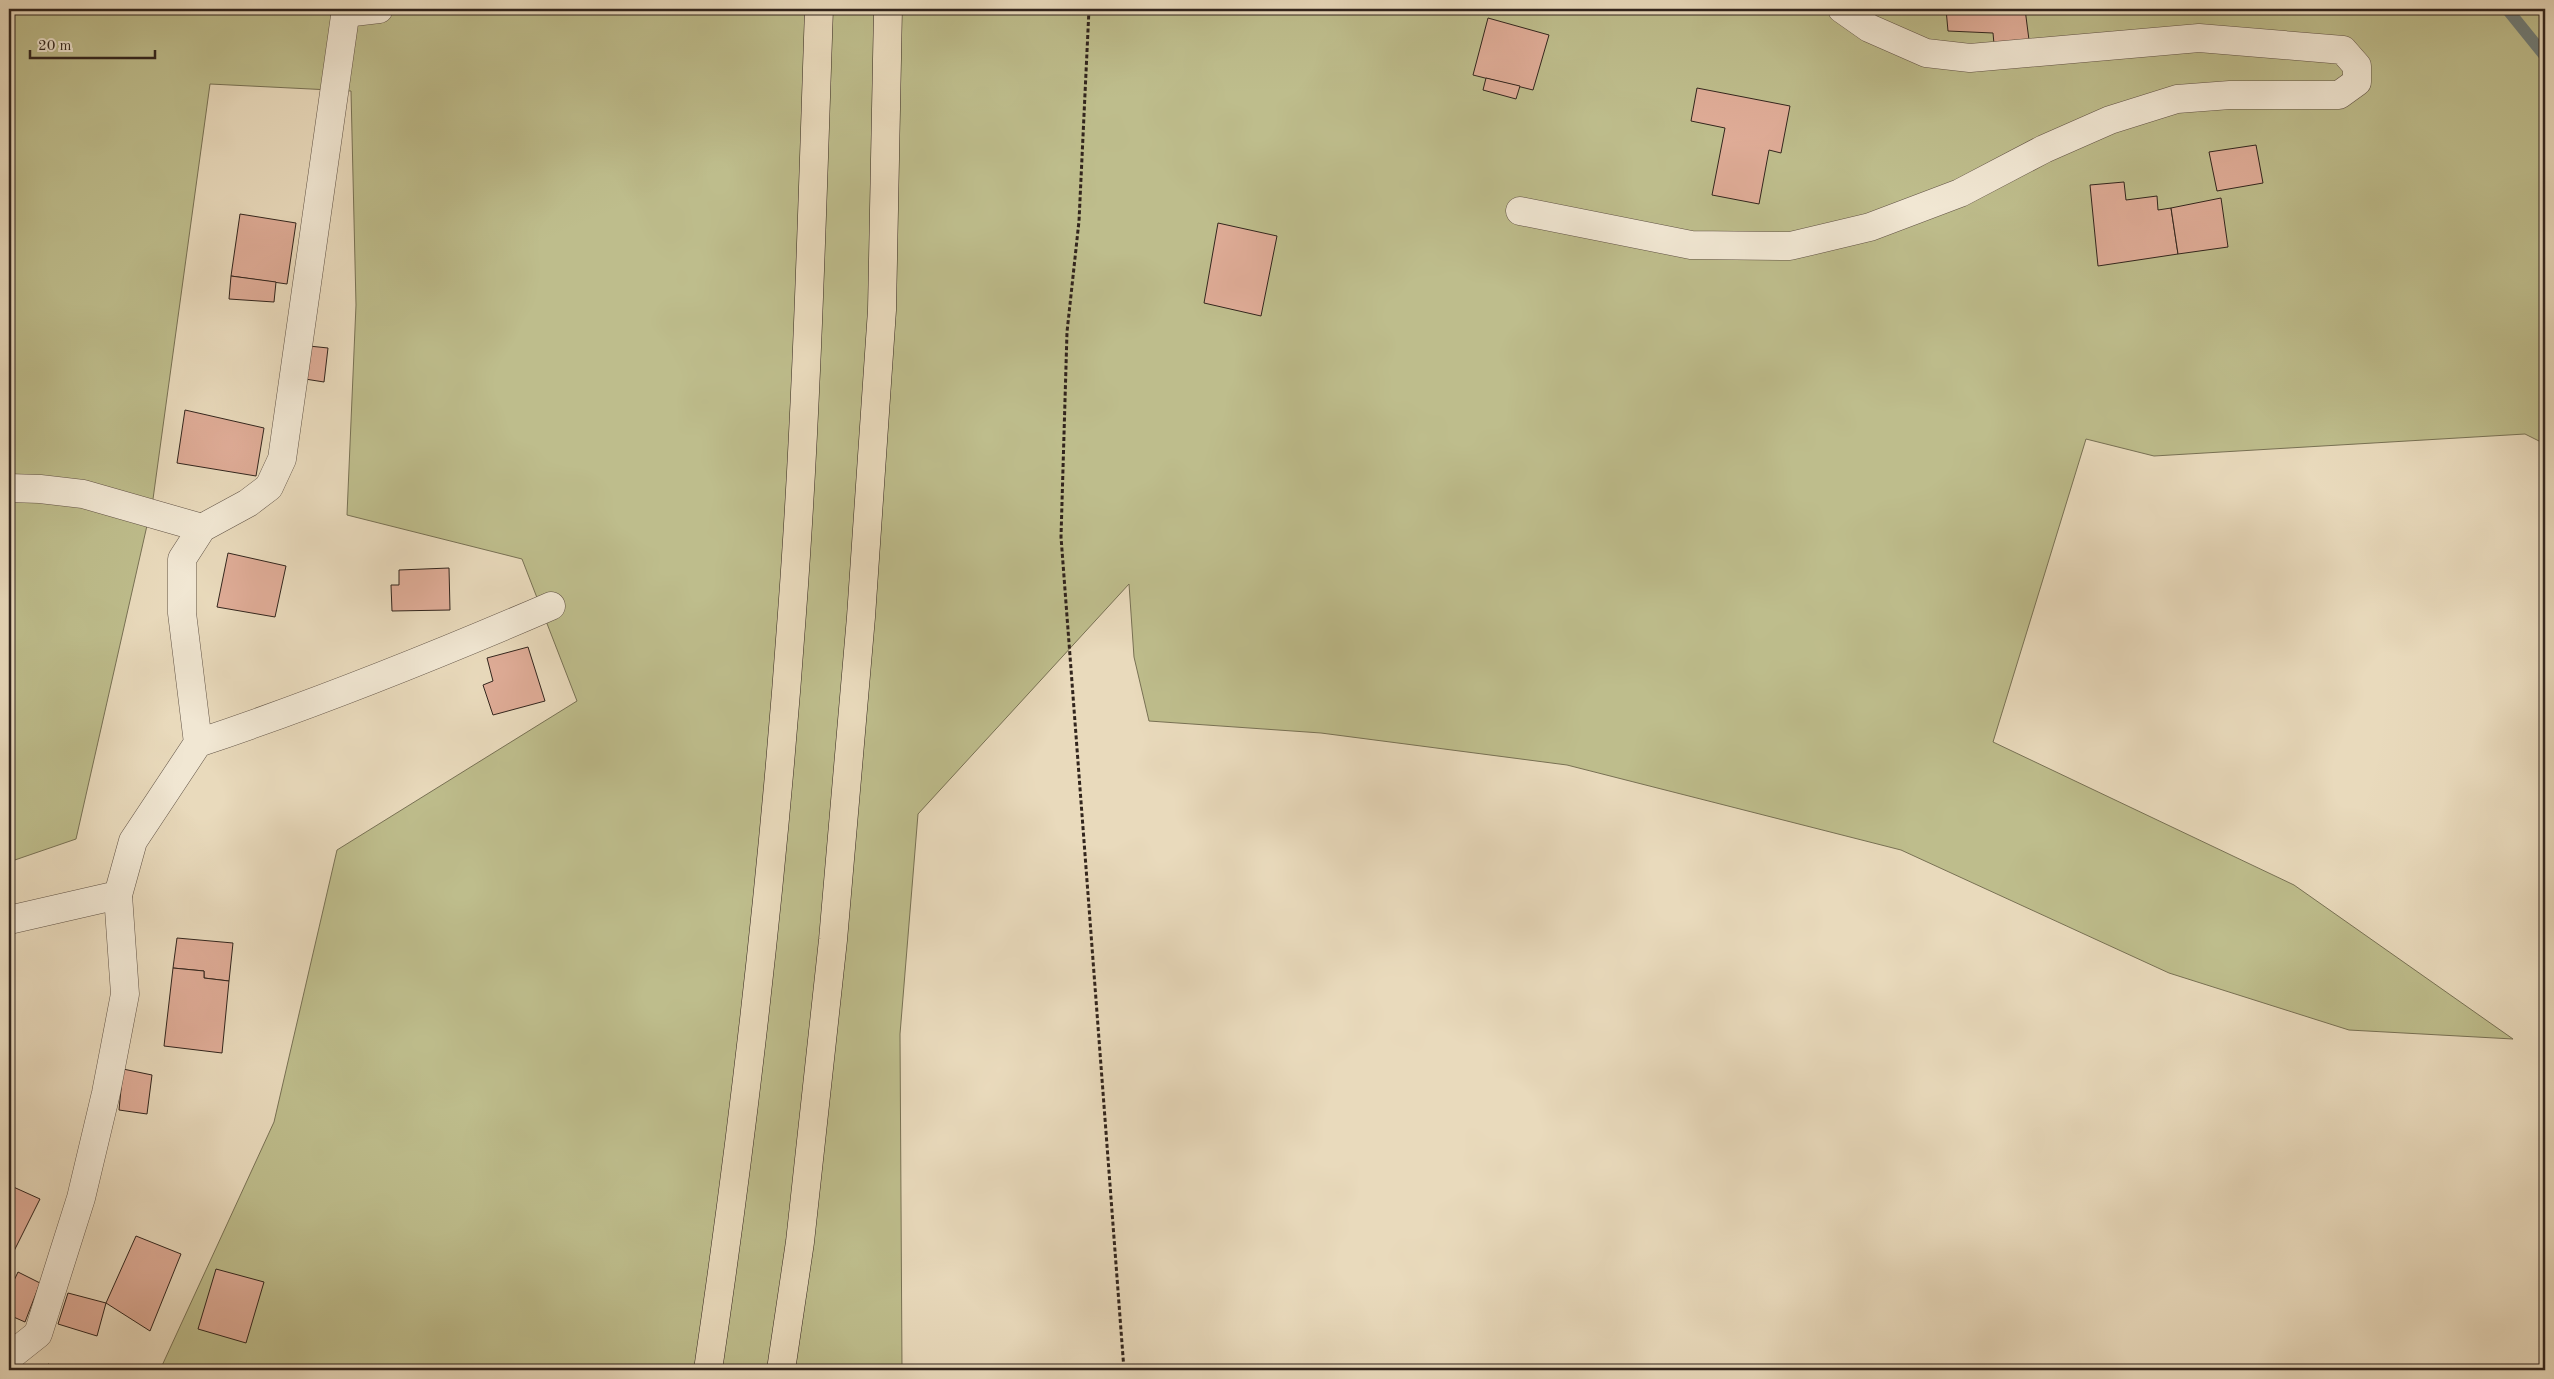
<svg xmlns="http://www.w3.org/2000/svg" width="2554" height="1379" font-family="'Old Standard TT',serif">
	<style>
		.green { fill: #bebd8c; stroke: #787154 }
		.lines { fill: none; stroke-linecap: round; stroke-linejoin: round }
		.stream { stroke: #707e7b; stroke-width: 12 }
		.building { fill: #dfac97; stroke: #32251d }
		.minor-casing { stroke: #605245; stroke-width: 29 }
		.motorway-casing { stroke: #32251d; stroke-width: 29 }
		.path { stroke: #32251d; stroke-width: 3; stroke-dasharray: 4 2.5; stroke-linecap: butt }
		.minor { stroke: #f1e7d3; stroke-width: 28 }
		.motorway { stroke: #e9dabc; stroke-width: 28 }
	</style>
	<rect width="100%" height="100%" fill="#e9dabc"/>
	<filter id="stains"><feTurbulence type="fractalNoise" baseFrequency=".004" numOctaves="4"/><feColorMatrix values="0 0 0 0 .2 0 0 0 0 .09 0 0 0 0 .02 0 0 0 .5 -.17"/></filter>
	<radialGradient id="worn" r=".72"><stop offset=".6" stop-color="#630" stop-opacity="0"/><stop offset="1" stop-color="#630" stop-opacity=".3"/></radialGradient>
	<polygon class="green" points="9,9 2545,9 2545,444 2525,434 2154,456 2086,439 1993,742 2294,885 2513,1039 2349,1030 2169,973 1901,850 1567,765 1321,733 1149,721 1134,657 1129,584 918,814 900,1034 902,1370 160,1370 274,1122 337,850 577,701 522,559 347,515 356,305 351,91 210,84 153,499 76,839 9,862"/>
	<g class="lines">
		<polyline class="stream" points="2507,9 2545,56"/>
	</g>
	<g class="building">
		<polygon points="1946,9 2025,9 2029,40 1994,44 1993,33 1948,31"/>
		<polygon points="1488,18 1549,35 1533,90 1473,75"/>
		<polygon points="1486,78 1520,86 1516,99 1483,90"/>
		<polygon points="1697,88 1790,106 1781,153 1769,150 1759,204 1712,195 1725,128 1691,121"/>
		<polygon points="2256,145 2263,183 2217,191 2209,152"/>
		<polygon points="2124,182 2126,200 2157,196 2158,210 2171,208 2178,254 2098,266 2090,185"/>
		<polygon points="2221,198 2228,247 2178,254 2171,208"/>
		<polygon points="240,214 296,223 287,284 231,276"/>
		<polygon points="1218,223 1277,236 1261,316 1204,303"/>
		<polygon points="231,276 276,282 274,302 229,299"/>
		<polygon points="309,346 328,348 324,382 305,379"/>
		<polygon points="185,410 264,428 256,476 177,463"/>
		<polygon points="228,553 286,566 275,617 217,607"/>
		<polygon points="449,568 450,610 392,611 391,585 399,585 399,570"/>
		<polygon points="528,647 545,701 493,715 483,685 493,681 487,658"/>
		<polygon points="177,938 233,943 229,981 204,978 204,971 173,968"/>
		<polygon points="173,968 204,971 204,978 229,981 222,1053 164,1046"/>
		<polygon points="123,1069 152,1075 147,1114 119,1110"/>
		<polygon points="9,1185 40,1199 9,1261"/>
		<polygon points="136,1236 181,1254 150,1331 106,1303"/>
		<polygon points="216,1269 264,1282 246,1343 198,1329"/>
		<polygon points="18,1272 40,1283 25,1322 9,1315 9,1291"/>
		<polygon points="68,1293 106,1303 97,1336 58,1324"/>
		<polygon points="48,1364 66,1370 46,1370"/>
	</g>
	<g class="lines">
		<g class="minor-casing">
			<g id="minor">
				<polyline points="345,13 379,9"/>
				<polyline points="1520,211 1691,245 1790,246 1870,227 1960,193 2044,149 2110,120 2177,99 2230,95 2339,95 2357,82 2357,66 2343,50 2199,38 1970,58 1926,53 1869,28 1842,9"/>
				<polyline points="9,488 40,489 83,494 202,528"/>
				<path d="M198,743C318,703 435,656 551,606"/>
				<polyline points="9,920 118,895 133,841 198,743 182,613 182,559 202,528 248,503 269,487 282,459 346,9"/>
				<polyline points="9,1357 38,1334 81,1198 106,1093 125,994 118,895"/>
			</g>
		</g>
		<g class="motorway-casing">
			<g id="motorway">
				<path d="M708,1370C745,1119 774,866 792,613C807,412 812,210 819,9"/>
				<polyline points="781,1370 800,1242 833,940 861,617 882,310 888,9"/>
			</g>
		</g>
		<polyline class="path" points="1089,9 1079,221 1067,332 1061,537 1124,1370"/>
		<use href="#minor" class="minor"/>
		<use href="#motorway" class="motorway"/>
	</g>
	<rect width="2554" height="1379" fill="none" stroke="#e9dabc" stroke-width="30"/>
	<rect x="10" y="10" width="2534" height="1359" fill="none" stroke="#32251d" stroke-width="2.5"/>
	<rect x="15" y="15" width="2524" height="1349" fill="none" stroke="#32251d"/>
	<path d="M30 50v8h125v-8" fill="none" stroke="#32251d" stroke-width="2.5"/>
	<text x="38" y="50" font-size="15" fill="#32251d" stroke="#f1e7d3" stroke-width="4" paint-order="stroke">20 m</text>
	<rect width="100%" height="100%" filter="url(#stains)"/>
	<rect width="100%" height="100%" fill="url(#worn)"/>
</svg>
